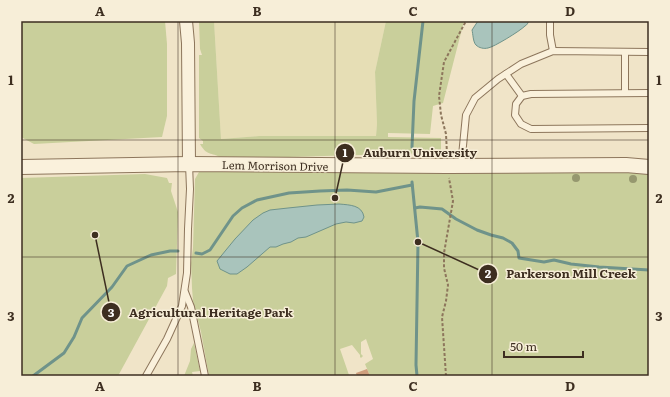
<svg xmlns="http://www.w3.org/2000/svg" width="670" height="397" font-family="Literata,serif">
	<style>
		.farmland { fill: #e6deb5 }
		.green { fill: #c9cf9b }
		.water { fill: #a9c4bc; stroke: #6f938a }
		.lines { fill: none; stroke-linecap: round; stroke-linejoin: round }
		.stream { stroke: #6f938a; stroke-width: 3 }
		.building { fill: #cf9f7d }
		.service-casing { stroke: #8d765c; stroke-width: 8 }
		.minor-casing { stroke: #8d765c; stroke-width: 14 }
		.tertiary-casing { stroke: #8d765c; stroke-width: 16 }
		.path { stroke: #8d765c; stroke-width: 2; stroke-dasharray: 3 2; stroke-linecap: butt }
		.service { stroke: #faf1dc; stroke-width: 6 }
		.minor { stroke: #faf1dc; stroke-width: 12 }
		.tertiary { stroke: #faf1dc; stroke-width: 14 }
		.tree { fill: #96986f }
		.grid { fill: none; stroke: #3d2e20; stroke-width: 1; stroke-opacity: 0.55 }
		.labels { text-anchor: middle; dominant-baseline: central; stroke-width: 3; stroke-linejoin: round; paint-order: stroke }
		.street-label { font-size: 11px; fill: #3d2e20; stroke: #f7eed8 }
		.leader { fill: none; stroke: #3d2e20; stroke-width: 1.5 }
		.callout-dot { fill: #3d2e20; stroke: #f7eed8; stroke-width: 1.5 }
		.mark-label { font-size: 12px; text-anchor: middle; font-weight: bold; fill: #fff }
		.callout-label { font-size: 12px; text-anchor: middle; font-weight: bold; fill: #3d2e20; stroke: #f7eed8; stroke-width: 3; stroke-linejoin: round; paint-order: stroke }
		.neatline { fill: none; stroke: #3d2e20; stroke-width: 1.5 }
		.grid-label { font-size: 13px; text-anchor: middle; font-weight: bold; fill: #3d2e20 }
	</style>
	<rect width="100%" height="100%" fill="#f0e4c8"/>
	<polygon class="farmland" points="214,21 386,21 375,72 377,124 376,136 259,136 221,139"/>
	<g class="green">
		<polygon points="21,21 165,21 167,44 167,116 162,137 34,144 21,137"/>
		<path d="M199,21H214L221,139L259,136H376L377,124L375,72L386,21H464L443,103L433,106L430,134L388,133V137L441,138V150L436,149L430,153L222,159C213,151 208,158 200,144H203V141L199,138V55H202L200,49Z"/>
		<polygon points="205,170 623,171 649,172 649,376 370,376 365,364 373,359 366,339 361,342 361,354 363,356 361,358 360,357 360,355 352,345 340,349 349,375 344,376 291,376 282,375 269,376 209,376 201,332 193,301 192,288 191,263 193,248 195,179 199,172"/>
		<polygon points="145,174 167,178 169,183 172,183 171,191 178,212 176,274 168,278 167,286 118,376 21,376 21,178"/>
		<polygon points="194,343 200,371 192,372 193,376 184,376 190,361 191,349"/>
	</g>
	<g class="water">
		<path d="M478,21H529C527,24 528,24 525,26C520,31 494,47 488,48C484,49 479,48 476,45C473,42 473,34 472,30Z"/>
		<path d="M339,204C350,205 362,205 364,217L362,221L354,223L346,222L336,224L306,237L298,238L291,242L283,244L276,247H270L247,267L237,274H230L220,269L217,261L235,239L253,220L263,213L270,210L288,208L317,205Z"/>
	</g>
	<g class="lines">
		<g class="stream">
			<polyline points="412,147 414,101 423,21"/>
			<polyline points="412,182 418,242 416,365 417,376"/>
			<polyline points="415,208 420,207 442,209 456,219 477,230 491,235 503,238 512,243 518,251 519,258 544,262 554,260 571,264 599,267 649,270"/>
			<polyline points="196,253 202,254 210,250 233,216 242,208 257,200 289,193 320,191 347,190 376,192 412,185"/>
			<polyline points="33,376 64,353 74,337 82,318 112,287 127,266 151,255 170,251 178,251"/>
		</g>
	</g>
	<polygon class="building" points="367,369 370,376 357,376 356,373"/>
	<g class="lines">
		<g class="service-casing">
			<g id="service">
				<polyline points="550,21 550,35 553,51"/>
				<polyline points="625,52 625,93"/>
				<polyline points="506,74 522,96"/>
				<polyline points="649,93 531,94 522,96 516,104 515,115 521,124 531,129 649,128"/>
				<polyline points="461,166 466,115 475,98 498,79 521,64 553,51 649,52"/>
				<polyline points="185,292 191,307 205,376"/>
				<polyline points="146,376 167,339 182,306 187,273 188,229 190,189 189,164"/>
			</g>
		</g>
		<g class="minor-casing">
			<polyline id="minor" points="186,21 188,43 189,164"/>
		</g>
		<g class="tertiary-casing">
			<polyline id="tertiary" points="21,167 189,164 447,166 626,165 649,167"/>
		</g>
		<g class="path">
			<polyline points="447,154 446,134 441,115 439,96 444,62 466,21"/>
			<polyline points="446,376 442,317 446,301 448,285 444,268 444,253 453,201 449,178"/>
		</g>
		<use href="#service" class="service"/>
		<use href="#minor" class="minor"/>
		<use href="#tertiary" class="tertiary"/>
	</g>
	<g class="tree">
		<circle cx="576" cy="178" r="4"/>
		<circle cx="633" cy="179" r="4"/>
	</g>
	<path class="grid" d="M178,21V376M335,21V376M492,21V376M21,140H649M21,257H649"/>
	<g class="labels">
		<g class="street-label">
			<text transform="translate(275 165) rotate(1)">Lem Morrison Drive</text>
		</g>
	</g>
	<path class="leader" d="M335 198L345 153M418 242L488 274M95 235L111 312"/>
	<g class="callout-dot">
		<circle cx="335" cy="198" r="4"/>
		<circle cx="418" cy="242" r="4"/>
		<circle cx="95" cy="235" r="4"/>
		<circle cx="345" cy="153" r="10"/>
		<circle cx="488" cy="274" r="10"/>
		<circle cx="111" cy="312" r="10"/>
	</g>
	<g class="mark-label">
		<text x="345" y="157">1</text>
		<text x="488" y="278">2</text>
		<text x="111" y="317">3</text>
	</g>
	<g class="callout-label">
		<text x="420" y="157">Auburn University</text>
		<text x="571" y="278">Parkerson Mill Creek</text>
		<text x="211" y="317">Agricultural Heritage Park</text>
	</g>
	<rect width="670" height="397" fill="none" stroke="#f7eed8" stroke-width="44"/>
	<path d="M504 351v6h79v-6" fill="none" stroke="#3d2e20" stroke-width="2"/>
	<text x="510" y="351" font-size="12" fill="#3d2e20" stroke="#f7eed8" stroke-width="3" paint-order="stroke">50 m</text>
	<rect x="22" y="22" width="626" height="353" class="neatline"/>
	<g class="grid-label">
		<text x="100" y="16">A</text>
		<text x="257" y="16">B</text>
		<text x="413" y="16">C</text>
		<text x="570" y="16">D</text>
		<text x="11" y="85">1</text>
		<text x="659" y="85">1</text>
		<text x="11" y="203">2</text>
		<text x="659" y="203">2</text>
		<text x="11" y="321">3</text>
		<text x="659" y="321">3</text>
		<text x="100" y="391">A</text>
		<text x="257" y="391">B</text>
		<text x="413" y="391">C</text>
		<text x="570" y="391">D</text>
	</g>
</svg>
